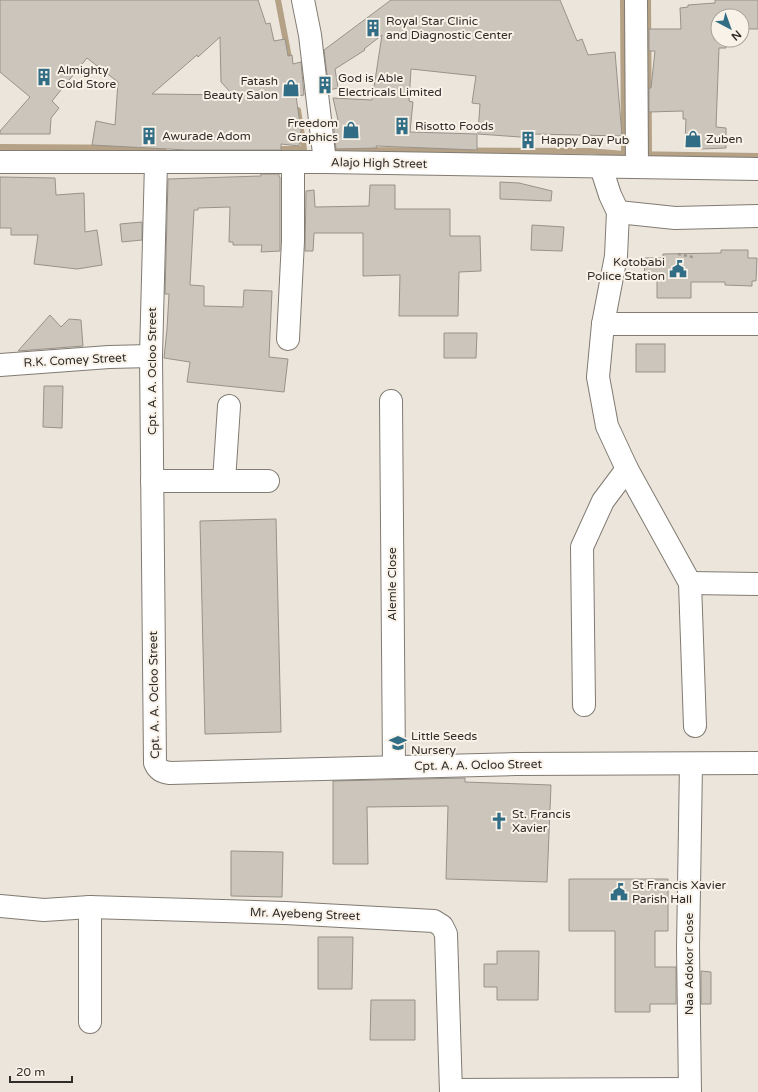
<svg xmlns="http://www.w3.org/2000/svg" width="758" height="1092" font-family="'Varela Round',sans-serif">
	<style>
		.lines { fill: none; stroke-linecap: round; stroke-linejoin: round }
		.stream { stroke: #b5a185; stroke-width: 6 }
		.building { fill: #cbc5bb; stroke: #98928a; fill-rule: evenodd }
		.minor-casing { stroke: #817b72; stroke-width: 24 }
		.path { stroke: #9c9790; stroke-width: 2.5; stroke-dasharray: 3 3; stroke-linecap: butt }
		.minor { stroke: #fff; stroke-width: 22 }
		.labels { text-anchor: middle; dominant-baseline: central; stroke-width: 4; stroke-linejoin: round; paint-order: stroke }
		.poi-label { font-size: 12px; fill: #2f2c29; stroke: #f9f2e8; text-anchor: start }
		.street-label { font-size: 12px; fill: #2f2c29; stroke: #f9f2e8 }
	</style>
	<rect width="100%" height="100%" fill="#ebe5db"/>
	<g class="lines">
		<g class="stream">
			<polyline points="278,0 290,63"/>
			<polyline points="623,0 624,154"/>
			<polyline points="648,0 649,154"/>
			<polyline points="329,146 330,149 353,150 589,151 624,154 758,156"/>
			<polyline points="0,147 164,148"/>
			<polyline points="273,149 304,149 298,110"/>
		</g>
	</g>
	<g class="building">
		<path d="M0,0H258L266,24L270,23L274,41L285,39L288,56L292,55L293,64L301,62L304,95L296,96L301,131L299,146L281,144V150H187L92,145L96,121L115,125L118,82L87,58L52,101L59,108L51,118L50,134H0V131L30,97L0,72ZM220,37L221,82L233,95L152,94L197,55L198,57Z"/>
		<polygon points="391,0 560,0 577,41 582,39 588,55 615,52 622,136 534,134 534,138 478,134 480,104 472,103 476,76 411,69 409,101 413,102 410,132 477,134 477,150 376,146 377,148 336,149 333,121 338,120 333,98 372,100 382,35 364,49 365,50 335,69 338,88 329,90 324,50"/>
		<polygon points="715,0 758,0 758,29 742,29 742,16 718,16 718,40 725,40 726,48 719,48 716,127 726,128 726,148 701,149 701,142 685,141 686,119 683,119 683,111 649,112 649,88 651,88 655,51 649,51 649,29 681,29 680,8 688,7 688,5 715,3"/>
		<polygon points="261,174 279,174 279,177 280,177 280,251 261,252 262,245 233,245 233,242 229,242 230,207 198,208 198,210 194,210 190,285 204,286 204,306 243,307 244,290 272,291 269,357 288,359 284,392 187,382 190,362 164,358 167,329 169,294 165,294 168,179 261,176"/>
		<polygon points="0,177 55,178 56,195 84,193 85,232 97,230 102,265 77,269 34,264 38,235 11,235 11,228 0,228"/>
		<polygon points="500,182 519,183 552,191 551,201 500,199"/>
		<polygon points="370,185 395,185 395,209 450,209 450,236 480,236 481,271 459,272 458,316 399,316 400,275 363,276 363,233 314,233 313,251 305,251 306,191 314,190 315,207 369,206"/>
		<polygon points="142,222 142,240 122,242 120,224"/>
		<polygon points="532,225 564,227 562,251 531,250"/>
		<polygon points="721,250 748,250 748,258 757,258 756,281 752,281 752,286 725,285 725,282 691,282 691,298 657,298 657,280 644,281 645,258 663,258 663,254 721,253"/>
		<polygon points="50,315 61,327 69,319 81,320 83,346 18,351"/>
		<polygon points="444,333 477,333 476,358 444,358"/>
		<rect x="636" y="344" width="29" height="28"/>
		<polygon points="44,386 63,386 62,428 43,427"/>
		<polygon points="276,519 281,732 205,734 200,521"/>
		<polygon points="465,778 465,782 551,785 547,882 446,879 448,806 367,807 368,864 333,864 333,781"/>
		<polygon points="231,851 283,852 282,897 231,896"/>
		<polygon points="569,879 668,879 668,931 655,931 655,967 676,967 676,1004 650,1004 650,1012 615,1012 615,931 569,931"/>
		<polygon points="318,937 353,937 352,989 318,989"/>
		<polygon points="497,951 539,951 538,1000 497,1000 497,987 484,987 484,964 497,964"/>
		<polygon points="701,971 711,972 711,1004 701,1004"/>
		<polygon points="371,1000 415,1000 415,1040 370,1040"/>
	</g>
	<g class="lines">
		<g class="minor-casing">
			<g id="minor">
				<polyline points="303,0 310,35 325,162"/>
				<polyline points="636,0 637,167"/>
				<polyline points="0,162 325,162 758,169"/>
				<path d="M156,163L151,356L155,763C158,770 162,772 170,773L516,764L758,763"/>
				<polyline points="601,167 610,195 618,212 616,256 603,324 598,377 607,426 627,469 690,583 695,726"/>
				<polyline points="618,212 675,218 758,216"/>
				<polyline points="603,324 758,324"/>
				<polyline points="288,339 293,241 293,162"/>
				<polyline points="0,365 109,357 151,356"/>
				<polyline points="391,401 394,767"/>
				<polyline points="152,481 268,481"/>
				<polyline points="224,481 229,406"/>
				<polyline points="690,583 758,584"/>
				<polyline points="584,705 582,547 603,501 627,469"/>
				<polyline points="0,906 44,910 90,907 285,913 434,921 442,926 446,934 451,1092"/>
				<polyline points="90,1022 90,907"/>
				<polyline points="451,1090 689,1089"/>
				<polyline points="690,1092 688,948 691,764"/>
			</g>
		</g>
		<polyline class="path" points="678,254 693,257"/>
		<use href="#minor" class="minor"/>
	</g>
	<defs>
		<g id="building-bare" transform="scale(1.38)"><path d="M-4-6H4V6H1V3H-1V6H-4ZM-2.5-4.3h1.7v1.8h-1.7ZM.8-4.3h1.7v1.8H.8ZM-2.5-1h1.7V.8h-1.7ZM.8-1h1.7V.8H.8Z" fill="#316d84" stroke="#f9f2e8" stroke-width="2.5" paint-order="stroke"/></g>
		<g id="shop-bare" transform="scale(1.38)"><path d="M-5-2.5h2.3a2.7 3.5 0 0 1 5.4 0H5L5.5 6h-11ZM-1.5-2.5h3a1.5 2.3 0 0 0-3 0Z" fill="#316d84" stroke="#f9f2e8" stroke-width="2.5" paint-order="stroke"/></g>
		<g id="civic-bare" transform="scale(1.38)"><path d="M-.6-6.5H3V-4.5H.6V-3L4-1V1h2V6H-6V1h2V-1L-.6-3ZM-1.2 2.5V6h2.4V2.5Z" fill="#316d84" stroke="#f9f2e8" stroke-width="2.5" paint-order="stroke"/></g>
		<g id="school-bare" transform="scale(1.38)"><path d="M0-5L7-2L0 1L-7-2ZM-4 1L0 2.5L4 1V4Q0 6-4 4Z" fill="#316d84" stroke="#f9f2e8" stroke-width="2.5" paint-order="stroke"/></g>
		<g id="church-bare" transform="scale(1.38)"><path d="M-1.2-6h2.4v3.5h3.3v2.4h-3.3V6h-2.4V-.1h-3.3v-2.4h3.3Z" fill="#316d84" stroke="#f9f2e8" stroke-width="2.5" paint-order="stroke"/></g>
	</defs>
	<g fill-rule="evenodd">
		<use href="#building-bare" x="373" y="28"/>
		<use href="#building-bare" x="44" y="77"/>
		<use href="#building-bare" x="325" y="85"/>
		<use href="#shop-bare" x="291" y="88"/>
		<use href="#building-bare" x="402" y="126"/>
		<use href="#shop-bare" x="351" y="130"/>
		<use href="#building-bare" x="149" y="136"/>
		<use href="#shop-bare" x="693" y="139"/>
		<use href="#building-bare" x="528" y="140"/>
		<use href="#civic-bare" x="678" y="269"/>
		<use href="#school-bare" x="398" y="743"/>
		<use href="#church-bare" x="499" y="821"/>
		<use href="#civic-bare" x="619" y="892"/>
	</g>
	<g class="labels">
		<g class="poi-label">
			<text x="386" y="21">Royal Star Clinic<tspan x="386" dy="14">and Diagnostic Center</tspan></text>
			<text x="57" y="70">Almighty<tspan x="57" dy="14">Cold Store</tspan></text>
			<text x="338" y="78">God is Able<tspan x="338" dy="14">Electricals Limited</tspan></text>
			<text x="278" y="81" text-anchor="end">Fatash<tspan x="278" dy="14">Beauty Salon</tspan></text>
			<text x="338" y="123" text-anchor="end">Freedom<tspan x="338" dy="14">Graphics</tspan></text>
			<text x="415" y="126">Risotto Foods</text>
			<text x="162" y="136">Awurade Adom</text>
			<text x="706" y="139">Zuben</text>
			<text x="541" y="140">Happy Day Pub</text>
			<text x="665" y="262" text-anchor="end">Kotobabi<tspan x="665" dy="14">Police Station</tspan></text>
			<text x="411" y="736">Little Seeds<tspan x="411" dy="14">Nursery</tspan></text>
			<text x="512" y="814">St. Francis<tspan x="512" dy="14">Xavier</tspan></text>
			<text x="632" y="885">St Francis Xavier<tspan x="632" dy="14">Parish Hall</tspan></text>
		</g>
		<g class="street-label">
			<text transform="translate(379 163) rotate(1)">Alajo High Street</text>
			<text transform="translate(75 360) rotate(-3)">R.K. Comey Street</text>
			<text transform="translate(152 371) rotate(-90)">Cpt. A. A. Ocloo Street</text>
			<text transform="translate(392 584) rotate(-90)">Alemle Close</text>
			<text transform="translate(154 695) rotate(-91)">Cpt. A. A. Ocloo Street</text>
			<text transform="translate(478 765) rotate(-1)">Cpt. A. A. Ocloo Street</text>
			<text transform="translate(305 914) rotate(2)">Mr. Ayebeng Street</text>
			<text transform="translate(689 964) rotate(-90)">Naa Adokor Close</text>
		</g>
	</g>
	<g transform="translate(730 28) rotate(139)"><circle r="19" fill="#f9f2e8" stroke="#a8a39c"/>
	<path d="M0-3L7 15L0 10L-7 15Z" fill="#316d84"/>
	<text y="-6" font-size="11" font-weight="bold" text-anchor="middle" fill="#2f2c29">N</text>
	</g>
	<path d="M10 1076v6h62v-6" fill="none" stroke="#2f2c29" stroke-width="2"/>
	<text x="16" y="1076" font-size="12" fill="#2f2c29" stroke="#f9f2e8" stroke-width="3" paint-order="stroke">20 m</text>
</svg>
